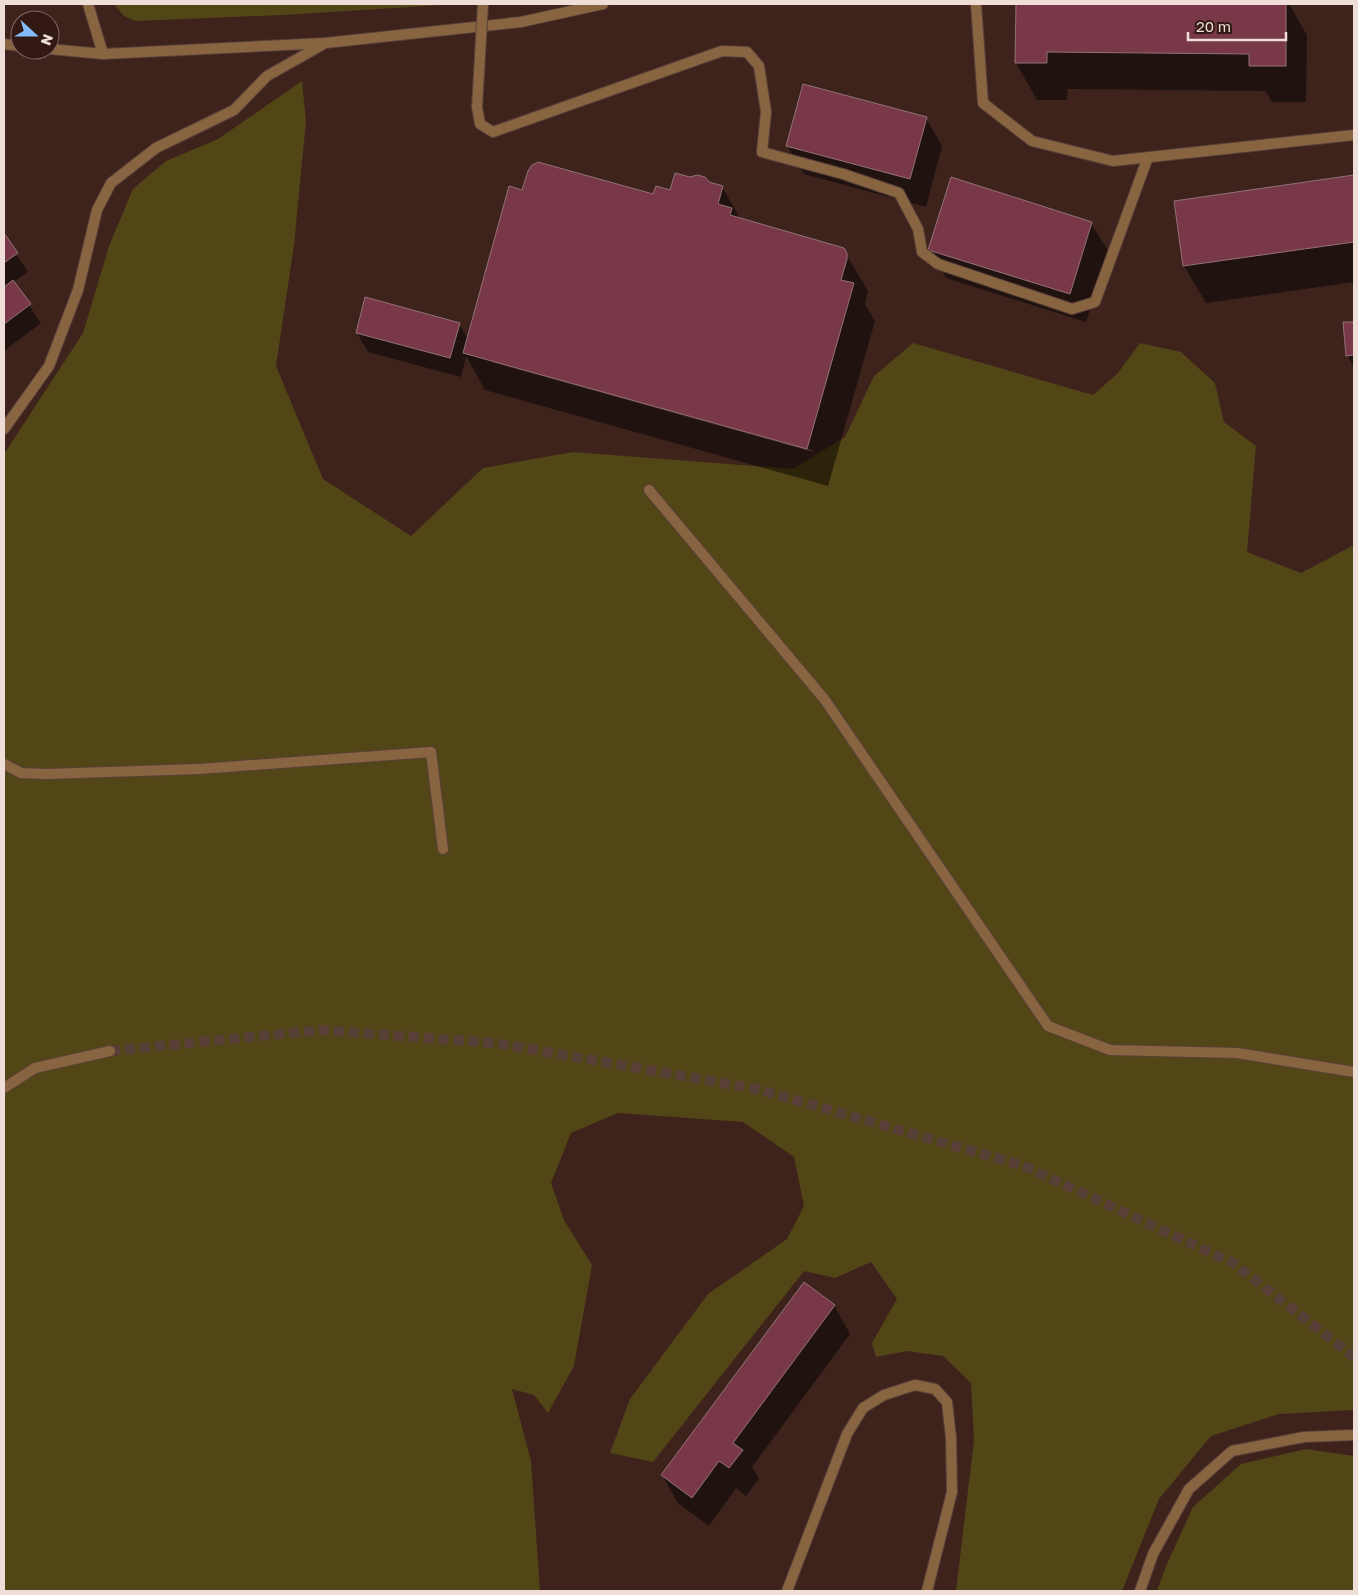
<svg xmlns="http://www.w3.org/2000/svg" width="1358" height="1595" font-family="'Golos Text',sans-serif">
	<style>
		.green { fill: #524516 }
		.shadow { fill: #0007; fill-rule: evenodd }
		.building { fill: #793847; stroke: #927277 }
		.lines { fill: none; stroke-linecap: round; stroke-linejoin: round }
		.tertiary-tunnel { stroke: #583f38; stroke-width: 10; stroke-dasharray: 10 5; stroke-linecap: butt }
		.service-casing { stroke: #59413a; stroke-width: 12 }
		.minor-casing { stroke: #59413a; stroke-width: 12 }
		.tertiary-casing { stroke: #59413a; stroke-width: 12 }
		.service { stroke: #886441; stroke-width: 10 }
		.minor { stroke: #886441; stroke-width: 10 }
		.tertiary { stroke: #886441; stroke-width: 10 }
		.service-bridge-casing { stroke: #59413a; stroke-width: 12; stroke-linecap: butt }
		.service-bridge { stroke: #886441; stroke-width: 10 }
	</style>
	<rect width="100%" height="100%" fill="#3d231c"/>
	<g class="green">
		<polygon points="114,4 458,4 283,15 136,21 124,16"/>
		<polygon points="302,81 306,121 294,245 276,366 323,479 411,536 483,468 573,452 793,469 845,437 874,376 913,343 1093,395 1117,374 1140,343 1181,352 1215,383 1224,422 1256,446 1247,552 1301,573 1354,545 1354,1410 1279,1414 1211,1436 1159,1499 1122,1591 956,1591 974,1440 971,1383 943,1356 907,1351 876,1357 872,1343 897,1299 871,1262 835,1278 804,1271 653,1462 610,1453 630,1399 708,1294 787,1239 804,1206 794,1157 743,1122 618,1113 571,1133 551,1183 564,1220 592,1265 574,1366 548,1413 534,1395 512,1389 531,1461 540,1591 4,1591 4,454 83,333 109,246 133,189 166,161 218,139"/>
		<polygon points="1306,1449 1354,1456 1354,1591 1157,1591 1166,1566 1193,1507 1241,1464"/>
	</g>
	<g class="shadow">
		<polygon points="1017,4 1289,4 1307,35 1306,102 1272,102 1265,91 1068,89 1067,100 1037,100 1016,63"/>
		<polygon points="926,118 942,146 926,207 804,174 787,146"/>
		<polygon points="1354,177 1354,282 1206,303 1184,266 1175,202"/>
		<path d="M708,183L722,187L741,220L846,254L868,291L865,304L875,321L828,486L485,390L466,356L461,377L368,352L357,333L459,324L468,339L523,191L654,195ZM491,360L813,450L812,452L491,362Z"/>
		<polygon points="1091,223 1108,251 1086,322 946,278 930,250"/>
		<polygon points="4,235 28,272 13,282 41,323 4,351"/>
		<polygon points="1354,323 1354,368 1347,355 1344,324"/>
		<polygon points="834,1305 850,1334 752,1467 759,1479 746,1496 736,1488 709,1526 678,1503 662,1475"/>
	</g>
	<g class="building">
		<polygon points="1016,4 1286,4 1286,66 1249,66 1249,54 1047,52 1047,63 1015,63"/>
		<polygon points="803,84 927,117 910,179 786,146"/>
		<polygon points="538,162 653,194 656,186 670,190 675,173 690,177 697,175 705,177 709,182 723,186 718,204 732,208 730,215 844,248 847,253 847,259 841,280 854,283 807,449 463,353 509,186 522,190 528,171 532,165"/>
		<polygon points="1354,175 1354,242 1183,266 1174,201"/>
		<polygon points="951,177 1092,222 1070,294 928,250"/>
		<polygon points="4,233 18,253 4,263"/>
		<polygon points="13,280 31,304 4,324 4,287"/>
		<polygon points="365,297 460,323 450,358 356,333"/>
		<polygon points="1343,322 1354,322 1354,355 1346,356"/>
		<polygon points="804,1282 835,1305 733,1443 743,1450 729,1468 719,1461 692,1498 661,1475"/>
	</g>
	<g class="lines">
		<polyline class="tertiary-tunnel" points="110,1051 321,1030 495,1043 757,1089 1024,1166 1233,1263 1354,1357"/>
		<g class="service-casing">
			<g id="service">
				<polyline points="88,4 103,54"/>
				<polyline points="976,4 983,103 1032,141 1113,161 1354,135"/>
				<polyline points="477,107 480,124 493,132 722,51 747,52 759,66 766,112 762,152 843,174 899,193 918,229 922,252 938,264 1072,309 1095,302 1148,157"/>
				<polyline points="649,490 825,700 1048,1026 1110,1050 1237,1053 1354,1072"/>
			</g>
		</g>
		<g class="minor-casing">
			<g id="minor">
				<polyline points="4,44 20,46"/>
				<polyline points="50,49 103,54 325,43 521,22 603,4"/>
				<polyline points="4,429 49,366 78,290 97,210 111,183 156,148 234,110 267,76 322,45"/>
				<polyline points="4,764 21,773 46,774 199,769 431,752 443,849"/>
				<polyline points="787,1591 847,1434 863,1408 884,1395 915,1385 935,1389 947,1402 951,1438 952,1492 927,1591"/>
				<polyline points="1140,1591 1153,1554 1189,1489 1232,1451 1304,1437 1354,1435"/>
			</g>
		</g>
		<g class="tertiary-casing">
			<polyline id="tertiary" points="4,1088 35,1068 110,1051"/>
		</g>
		<use href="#service" class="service"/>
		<use href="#minor" class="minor"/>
		<use href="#tertiary" class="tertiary"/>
		<g class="service-bridge-casing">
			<polyline id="service-bridge" points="477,107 483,4"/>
		</g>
		<use href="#service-bridge" class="service-bridge"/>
	</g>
	<rect width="1358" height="1595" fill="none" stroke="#efddd8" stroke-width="10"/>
	<g transform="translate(35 35) rotate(111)"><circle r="24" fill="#321913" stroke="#7e6762"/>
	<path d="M0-4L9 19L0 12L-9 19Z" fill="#84bcfb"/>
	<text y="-8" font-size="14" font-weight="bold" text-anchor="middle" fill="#efddd8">N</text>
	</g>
	<path d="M1188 32v8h98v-8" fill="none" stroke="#efddd8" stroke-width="2.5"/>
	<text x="1196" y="32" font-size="15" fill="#efddd8" stroke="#321913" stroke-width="4" paint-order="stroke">20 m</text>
</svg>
